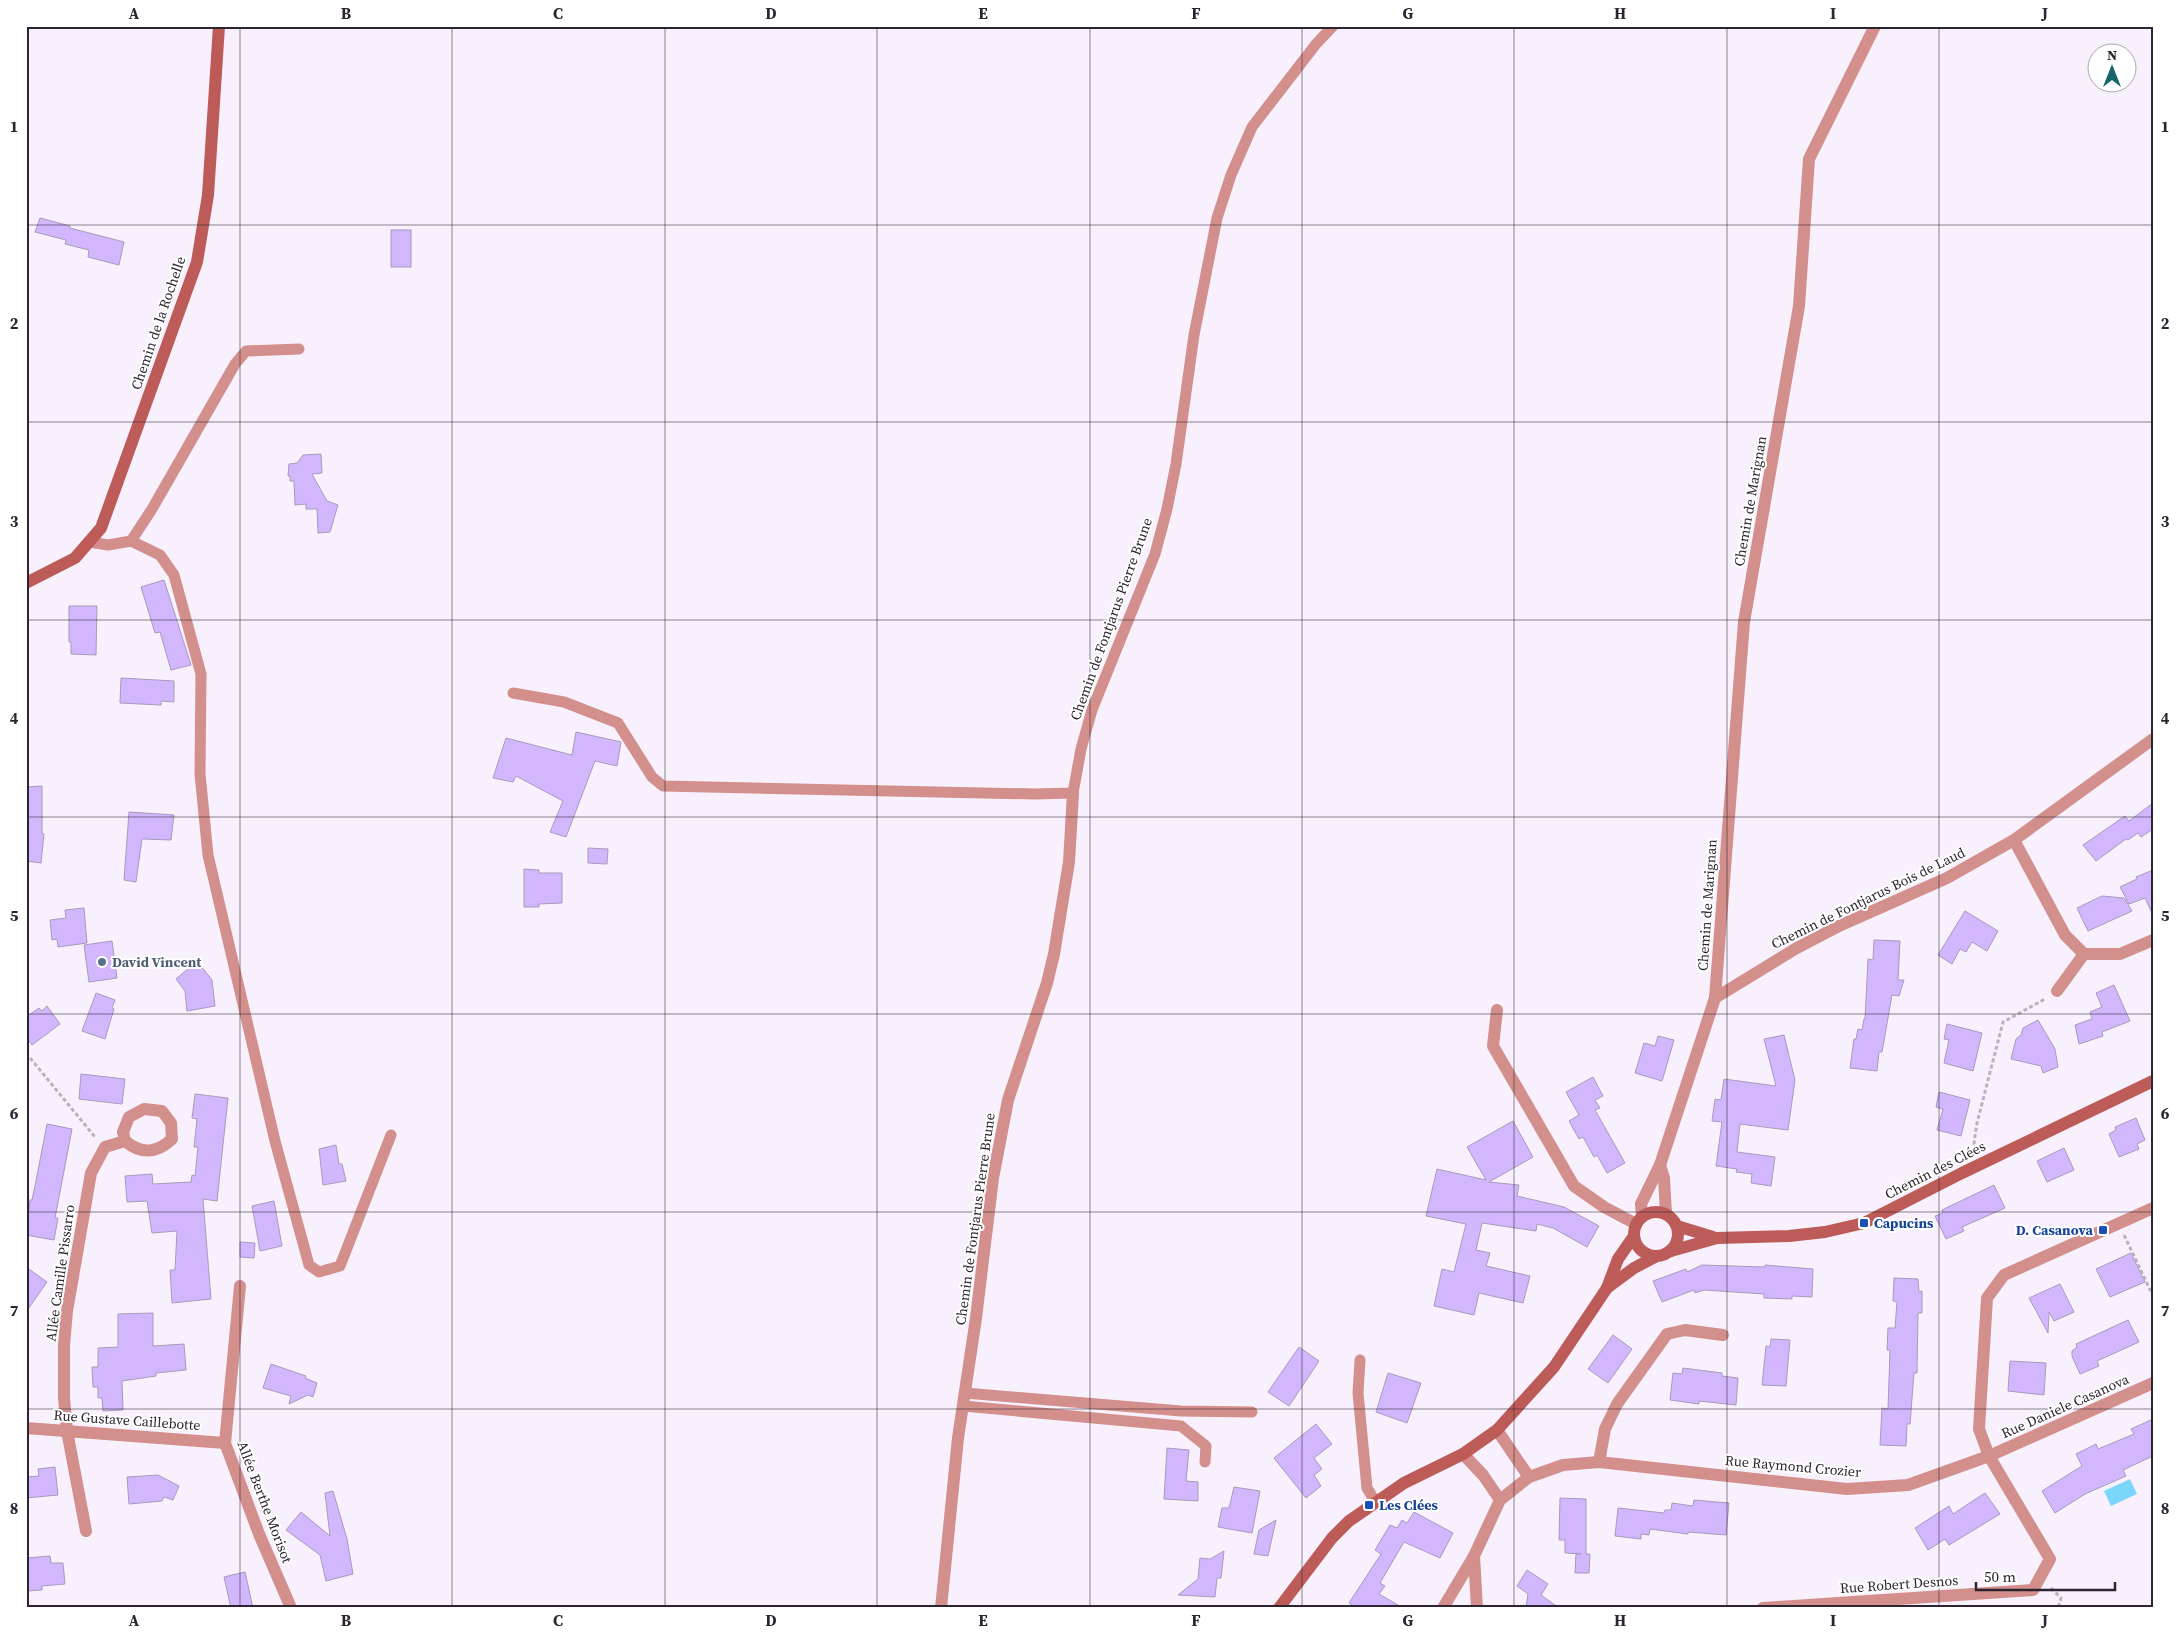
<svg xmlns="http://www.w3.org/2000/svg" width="2179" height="1634" font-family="'Source Serif 4',serif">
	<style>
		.water { fill: #7ad6fb }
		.building { fill: #d2b7fe; stroke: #a79bba }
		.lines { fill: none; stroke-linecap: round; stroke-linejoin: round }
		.path { stroke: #bab2be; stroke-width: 3; stroke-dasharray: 4 2.5; stroke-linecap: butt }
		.lane { stroke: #d38f8b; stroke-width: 11 }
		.street { stroke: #d38f8b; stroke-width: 12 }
		.secondary { stroke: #bd5b58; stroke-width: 12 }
		.grid { fill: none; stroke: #2c2430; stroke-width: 1; stroke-opacity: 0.55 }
		.service-dot { fill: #5c6f8a; stroke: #fff; stroke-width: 2 }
		.transit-dot { fill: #1a4fb4; stroke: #fff; stroke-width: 2 }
		.labels { text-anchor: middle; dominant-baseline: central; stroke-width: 4; stroke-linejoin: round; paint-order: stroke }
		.street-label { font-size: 14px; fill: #2c2430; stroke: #fff }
		.service-label { font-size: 14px; font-weight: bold; fill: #4e5e75; stroke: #fff; text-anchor: start }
		.transit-label { font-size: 14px; font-weight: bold; fill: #164399; stroke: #fff; text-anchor: start }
		.neatline { fill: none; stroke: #2c2430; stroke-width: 2 }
		.grid-label { font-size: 16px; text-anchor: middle; font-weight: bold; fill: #2c2430 }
	</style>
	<rect width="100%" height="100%" fill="#f8f0fc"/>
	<polygon class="water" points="2130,1479 2137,1494 2111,1506 2104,1491"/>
	<g class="building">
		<polygon points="40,218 70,226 70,228 124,242 119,265 88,257 89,250 65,244 66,240 35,232"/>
		<rect x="391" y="230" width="20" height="37"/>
		<polygon points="321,454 322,473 312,474 327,501 338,505 330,532 318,533 317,509 306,509 306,504 295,505 294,481 290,481 290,476 288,476 289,464 297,463 303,455"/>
		<polygon points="164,580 191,665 171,670 160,632 155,633 141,587"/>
		<polygon points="69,606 97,606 96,655 71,654 71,642 69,642"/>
		<polygon points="121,678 174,681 174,702 161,701 161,705 120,703"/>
		<polygon points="576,732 621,742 617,766 595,761 566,837 550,832 563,801 516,776 513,782 493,778 506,738 572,755"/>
		<polygon points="42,786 42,833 44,834 41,863 26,861 26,787"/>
		<polygon points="2153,803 2153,829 2141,837 2138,833 2128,840 2126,839 2096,861 2083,845 2125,816 2129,821"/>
		<polygon points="129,812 174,815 171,840 142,839 136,882 124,880"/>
		<polygon points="588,848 608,849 607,864 588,863"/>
		<polygon points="524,869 539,870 539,873 562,873 562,903 539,904 539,907 524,907"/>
		<polygon points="2153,870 2153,915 2145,898 2129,904 2120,887 2137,879 2136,877"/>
		<polygon points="2102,896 2124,898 2132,911 2088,931 2077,908"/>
		<polygon points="84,908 87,943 58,947 57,939 52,940 50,920 66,918 65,910"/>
		<polygon points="1965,911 1998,931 1987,951 1972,942 1966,952 1960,949 1952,964 1938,955"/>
		<polygon points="1874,940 1900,941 1898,980 1904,980 1899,996 1892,995 1882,1052 1879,1052 1877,1071 1850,1068 1854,1039 1856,1039 1858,1029 1862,1030 1864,1019 1865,1019 1868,959 1873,960"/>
		<polygon points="112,941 117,978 89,982 84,945"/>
		<polygon points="197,961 212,980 215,1006 187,1011 185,991 176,979"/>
		<polygon points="2114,985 2130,1021 2102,1032 2103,1036 2079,1044 2075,1025 2092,1019 2090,1012 2102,1007 2096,993"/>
		<polygon points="96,993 115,1000 112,1008 114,1009 105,1039 82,1031"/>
		<polygon points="47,1006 60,1024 32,1045 26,1037 26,1017 39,1008 42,1011"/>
		<polygon points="2038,1020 2055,1049 2058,1067 2043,1073 2041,1066 2011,1059 2016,1039 2021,1035 2023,1028"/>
		<polygon points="1947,1024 1982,1033 1973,1071 1944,1063 1949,1040 1944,1039"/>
		<polygon points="1784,1035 1795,1080 1788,1130 1740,1124 1737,1152 1775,1157 1771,1186 1751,1183 1752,1174 1736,1172 1737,1169 1716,1166 1722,1122 1712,1121 1715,1099 1721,1100 1724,1079 1776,1086 1764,1039"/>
		<polygon points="1658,1036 1674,1040 1662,1081 1635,1073 1644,1043 1655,1046"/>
		<polygon points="81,1074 125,1079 122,1104 79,1099"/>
		<polygon points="1593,1077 1603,1096 1595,1100 1600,1108 1595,1110 1625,1163 1607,1173 1597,1155 1594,1157 1583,1137 1579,1139 1569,1121 1579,1115 1566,1092"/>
		<polygon points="1939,1092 1970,1100 1961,1136 1937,1130 1943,1109 1936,1107"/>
		<polygon points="195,1094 228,1098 217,1201 203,1199 211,1299 172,1303 170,1270 175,1270 177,1231 152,1233 147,1201 127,1202 125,1176 152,1174 153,1184 191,1182 192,1175 195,1176 198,1147 194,1147 197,1119 192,1118"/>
		<polygon points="2136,1118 2145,1140 2137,1144 2139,1149 2119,1157 2109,1134 2116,1130 2115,1127"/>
		<polygon points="1513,1121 1533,1157 1489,1182 1519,1185 1517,1196 1564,1207 1599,1226 1587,1247 1553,1228 1537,1224 1536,1231 1482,1223 1476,1250 1490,1253 1486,1266 1530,1276 1523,1303 1479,1293 1474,1315 1434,1306 1442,1269 1454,1272 1466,1224 1426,1216 1437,1169 1486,1180 1467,1147"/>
		<polygon points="47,1124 72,1129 55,1218 58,1218 54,1240 26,1235 30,1200 32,1200 36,1181"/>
		<polygon points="336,1145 339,1164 342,1164 346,1181 323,1185 319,1149"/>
		<polygon points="2064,1148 2074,1170 2047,1182 2037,1161"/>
		<polygon points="1994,1185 2005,1208 1962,1227 1964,1231 1946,1239 1935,1216 1943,1213 1942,1210"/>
		<polygon points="274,1201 282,1246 260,1251 252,1206"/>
		<polygon points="240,1242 255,1243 254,1258 240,1257"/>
		<polygon points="2131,1253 2145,1282 2110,1297 2096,1269"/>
		<polygon points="1702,1265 1765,1267 1765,1265 1813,1269 1812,1297 1792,1296 1792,1299 1764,1298 1764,1294 1704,1290 1695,1293 1694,1290 1662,1302 1653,1281 1686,1269 1687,1272"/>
		<polygon points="26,1267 47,1282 26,1312"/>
		<polygon points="1894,1278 1918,1279 1919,1292 1922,1291 1922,1313 1918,1313 1917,1373 1914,1373 1910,1424 1907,1424 1906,1446 1880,1445 1882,1408 1888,1409 1890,1350 1887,1350 1888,1328 1895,1328 1897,1302 1893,1301"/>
		<polygon points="2060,1284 2074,1312 2054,1321 2049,1312 2048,1333 2029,1298"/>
		<polygon points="153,1313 153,1346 184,1344 186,1370 156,1373 156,1376 122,1381 123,1410 103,1411 102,1398 98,1398 98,1387 93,1387 92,1367 98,1367 98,1348 118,1347 118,1314"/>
		<polygon points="2128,1320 2139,1342 2097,1361 2099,1366 2080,1374 2072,1356 2072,1351 2077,1347 2076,1344"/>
		<polygon points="1613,1335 1632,1349 1608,1383 1588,1369"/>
		<polygon points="1771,1339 1790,1340 1786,1386 1762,1385 1766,1346 1770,1347"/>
		<polygon points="1299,1347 1319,1361 1289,1406 1268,1392"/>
		<polygon points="2010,1361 2046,1363 2044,1395 2008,1391"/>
		<polygon points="271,1364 306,1376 305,1378 317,1383 313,1397 308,1395 289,1404 291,1396 263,1388"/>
		<polygon points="1683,1368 1722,1373 1722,1376 1738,1378 1736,1405 1699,1401 1699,1404 1670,1400 1673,1373 1682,1374"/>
		<polygon points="1388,1373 1421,1383 1407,1423 1376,1412"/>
		<polygon points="2153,1419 2153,1456 2123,1470 2126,1476 2085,1494 2055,1513 2042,1491 2082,1466 2076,1454 2096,1444 2098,1449 2134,1434 2131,1429"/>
		<polygon points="1316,1424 1332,1444 1314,1458 1322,1469 1314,1475 1321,1486 1306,1498 1274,1458"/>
		<polygon points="1167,1448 1189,1450 1186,1481 1198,1482 1198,1501 1164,1499"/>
		<polygon points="55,1467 58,1495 26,1498 26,1477 39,1476 38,1469"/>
		<polygon points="158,1475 179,1486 173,1500 164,1497 162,1501 129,1504 127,1477"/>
		<polygon points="1234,1487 1260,1491 1252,1533 1218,1527 1222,1508 1229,1508"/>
		<polygon points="333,1491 347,1539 353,1574 326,1581 320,1555 286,1530 301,1512 330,1536 325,1493"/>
		<polygon points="1985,1493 2000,1514 1949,1545 1945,1539 1928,1550 1915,1528 1949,1506 1953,1514"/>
		<polygon points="1560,1498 1586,1499 1586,1554 1590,1554 1589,1573 1575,1573 1576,1554 1581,1554 1565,1553 1565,1540 1559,1540"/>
		<polygon points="1694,1500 1729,1503 1726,1535 1688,1532 1688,1534 1650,1529 1649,1535 1641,1534 1641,1539 1615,1536 1618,1508 1664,1513 1665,1510 1671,1510 1672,1503 1693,1506"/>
		<polygon points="1414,1512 1453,1533 1440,1558 1404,1542 1380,1583 1385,1586 1379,1594 1403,1608 1358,1608 1349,1603 1381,1554 1375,1550 1390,1525 1397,1528 1402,1520 1407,1523"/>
		<polygon points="1276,1520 1268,1556 1254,1554 1259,1530"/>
		<polygon points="1224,1551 1221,1578 1217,1578 1215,1597 1178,1595 1198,1579 1200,1558 1210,1559"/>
		<polygon points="50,1556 51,1563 63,1563 65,1584 42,1586 42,1590 26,1591 26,1558"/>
		<polygon points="1527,1570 1548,1584 1541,1595 1559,1608 1526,1608 1528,1594 1517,1586"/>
		<polygon points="245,1572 253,1608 231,1608 224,1577"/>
	</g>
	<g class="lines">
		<g class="path">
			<polyline points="26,1053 95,1137"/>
			<polyline points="1978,1150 1974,1143 1977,1123 2003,1022 2045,999"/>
			<polyline points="2124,1235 2153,1296"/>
			<polyline points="2051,1588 2061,1598 2058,1608"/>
		</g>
		<g class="lane">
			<polyline points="131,541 160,555 174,575 201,674 200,774 208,855 275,1141 309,1265 319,1272 340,1266 391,1135"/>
			<polyline points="89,542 108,545 131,541 152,509 235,364 246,351 299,349"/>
			<polyline points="513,693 564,702 618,723 652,777 663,786 1034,794 1073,793 1081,749 1092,710 1155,554 1167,509 1176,464 1194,335 1217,218 1231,175 1252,127 1316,44 1333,26"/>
			<polyline points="1360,1360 1358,1393 1367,1488 1375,1501"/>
			<polyline points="965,1393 1181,1411 1252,1412"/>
			<polyline points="963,1406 1181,1426 1206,1446 1205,1462"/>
		</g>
		<g class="street">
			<polyline points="2014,840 2065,935 2084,954 2120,954 2153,940"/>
			<polyline points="2057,991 2084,954"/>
			<polyline points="1715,998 1795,949 1839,926 1947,878 2014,840 2153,739"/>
			<polyline points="1497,1010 1493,1046 1574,1186 1604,1207 1636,1224"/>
			<polyline points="1660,1165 1664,1178 1666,1214"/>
			<polyline points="1642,1217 1641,1204 1660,1165 1715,998 1744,622 1799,306 1809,159 1875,26"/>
			<polyline points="240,1286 225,1443 259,1534 291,1608"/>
			<polyline points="26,1428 225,1443"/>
			<polyline points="1497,1430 1529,1477"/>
			<polyline points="1463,1454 1483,1475 1500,1500"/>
			<polyline points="1599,1462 1605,1429 1617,1404 1667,1334 1685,1330 1723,1335"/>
			<path d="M86,1531L67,1431L64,1398V1345L67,1311L91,1173L105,1147L125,1141L123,1132L129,1117L144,1109L162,1111L171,1123L172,1139C157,1153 142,1155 125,1141"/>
			<polyline points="1474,1556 1477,1608"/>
			<polyline points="941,1608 958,1438 976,1318 993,1178 1008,1100 1047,983 1054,954 1069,862 1073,793"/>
			<polyline points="1443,1608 1474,1556 1500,1500 1529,1477 1563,1465 1599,1462 1847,1489 1908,1485 1989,1456 2153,1383"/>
			<polyline points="1763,1608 2033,1590 2050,1559 1989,1456 1979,1429 1987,1298 2004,1275 2153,1208"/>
		</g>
		<g class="secondary">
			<polyline points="26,583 75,558 101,528 197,262 208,195 219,26"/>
			<circle cx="1656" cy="1234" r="22"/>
			<polyline points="1677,1226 1713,1237"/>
			<polyline points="1671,1251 1717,1238 1789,1236 1825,1232 1864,1223 1962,1173 2153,1081"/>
			<polyline points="1607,1288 1634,1268 1655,1257"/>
			<polyline points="1279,1608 1332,1538 1349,1521 1404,1483 1463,1454 1497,1430 1554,1367 1607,1288 1618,1259 1634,1236"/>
		</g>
	</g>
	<path class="grid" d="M240,26V1608M452,26V1608M665,26V1608M877,26V1608M1090,26V1608M1302,26V1608M1514,26V1608M1727,26V1608M1939,26V1608M26,225H2153M26,422H2153M26,620H2153M26,817H2153M26,1014H2153M26,1212H2153M26,1409H2153"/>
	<circle class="service-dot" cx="102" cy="962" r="5"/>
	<g class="transit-dot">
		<rect x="1859" y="1218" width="10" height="10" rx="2.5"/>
		<rect x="2098" y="1225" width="10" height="10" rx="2.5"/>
		<rect x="1364" y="1500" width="10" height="10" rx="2.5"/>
	</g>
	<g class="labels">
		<g class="street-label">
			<text transform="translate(158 323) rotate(-71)">Chemin de la Rochelle</text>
			<text transform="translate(1750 501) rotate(-80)">Chemin de Marignan</text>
			<text transform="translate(1111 619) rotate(-70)">Chemin de Fontjarus Pierre Brune</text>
			<text transform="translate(1868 898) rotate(-26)">Chemin de Fontjarus Bois de Laud</text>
			<text transform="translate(1707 905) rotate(-86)">Chemin de Marignan</text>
			<text transform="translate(1935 1170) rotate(-27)">Chemin des Clées</text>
			<text transform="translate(975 1219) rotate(-82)">Chemin de Fontjarus Pierre Brune</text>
			<text transform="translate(60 1273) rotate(-82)">Allée Camille Pissarro</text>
			<text transform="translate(2065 1406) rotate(-24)">Rue Daniele Casanova</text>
			<text transform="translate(127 1420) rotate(4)">Rue Gustave Caillebotte</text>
			<text transform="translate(1793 1466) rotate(5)">Rue Raymond Crozier</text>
			<text transform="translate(265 1502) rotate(69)">Allée Berthe Morisot</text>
			<text transform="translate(1899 1584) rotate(-4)">Rue Robert Desnos</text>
		</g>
		<g class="service-label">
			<text x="112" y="962">David Vincent</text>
		</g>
		<g class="transit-label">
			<text x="1874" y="1223">Capucins</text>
			<text x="2093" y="1230" text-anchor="end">D. Casanova</text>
			<text x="1379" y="1505">Les Clées</text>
		</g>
	</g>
	<rect width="2179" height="1634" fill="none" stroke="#ffffff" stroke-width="55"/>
	<g transform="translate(2112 68)"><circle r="24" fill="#ffffff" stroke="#aba7ac"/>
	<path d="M0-4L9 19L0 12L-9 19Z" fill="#156468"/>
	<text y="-8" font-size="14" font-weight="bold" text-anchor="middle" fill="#2c2430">N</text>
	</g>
	<path d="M1976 1582v8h139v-8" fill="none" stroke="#2c2430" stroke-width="2.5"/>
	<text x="1984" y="1582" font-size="15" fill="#2c2430" stroke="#ffffff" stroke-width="4" paint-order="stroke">50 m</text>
	<rect x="28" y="28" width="2124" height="1578" class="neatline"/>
	<g class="grid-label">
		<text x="134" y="19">A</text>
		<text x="346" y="19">B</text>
		<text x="558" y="19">C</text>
		<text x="771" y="19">D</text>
		<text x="983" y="19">E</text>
		<text x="1196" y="19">F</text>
		<text x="1408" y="19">G</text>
		<text x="1620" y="19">H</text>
		<text x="1833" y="19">I</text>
		<text x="2045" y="19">J</text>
		<text x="14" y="132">1</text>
		<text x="2165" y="132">1</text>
		<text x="14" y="329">2</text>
		<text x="2165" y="329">2</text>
		<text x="14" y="527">3</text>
		<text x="2165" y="527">3</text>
		<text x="14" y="724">4</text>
		<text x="2165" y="724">4</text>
		<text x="14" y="921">5</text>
		<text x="2165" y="921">5</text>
		<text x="14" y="1119">6</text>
		<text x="2165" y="1119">6</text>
		<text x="14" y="1316">7</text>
		<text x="2165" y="1316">7</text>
		<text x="14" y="1514">8</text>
		<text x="2165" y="1514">8</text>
		<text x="134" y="1626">A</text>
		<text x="346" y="1626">B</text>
		<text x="558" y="1626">C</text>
		<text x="771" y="1626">D</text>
		<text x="983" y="1626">E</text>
		<text x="1196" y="1626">F</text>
		<text x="1408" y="1626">G</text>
		<text x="1620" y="1626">H</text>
		<text x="1833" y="1626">I</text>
		<text x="2045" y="1626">J</text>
	</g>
</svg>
